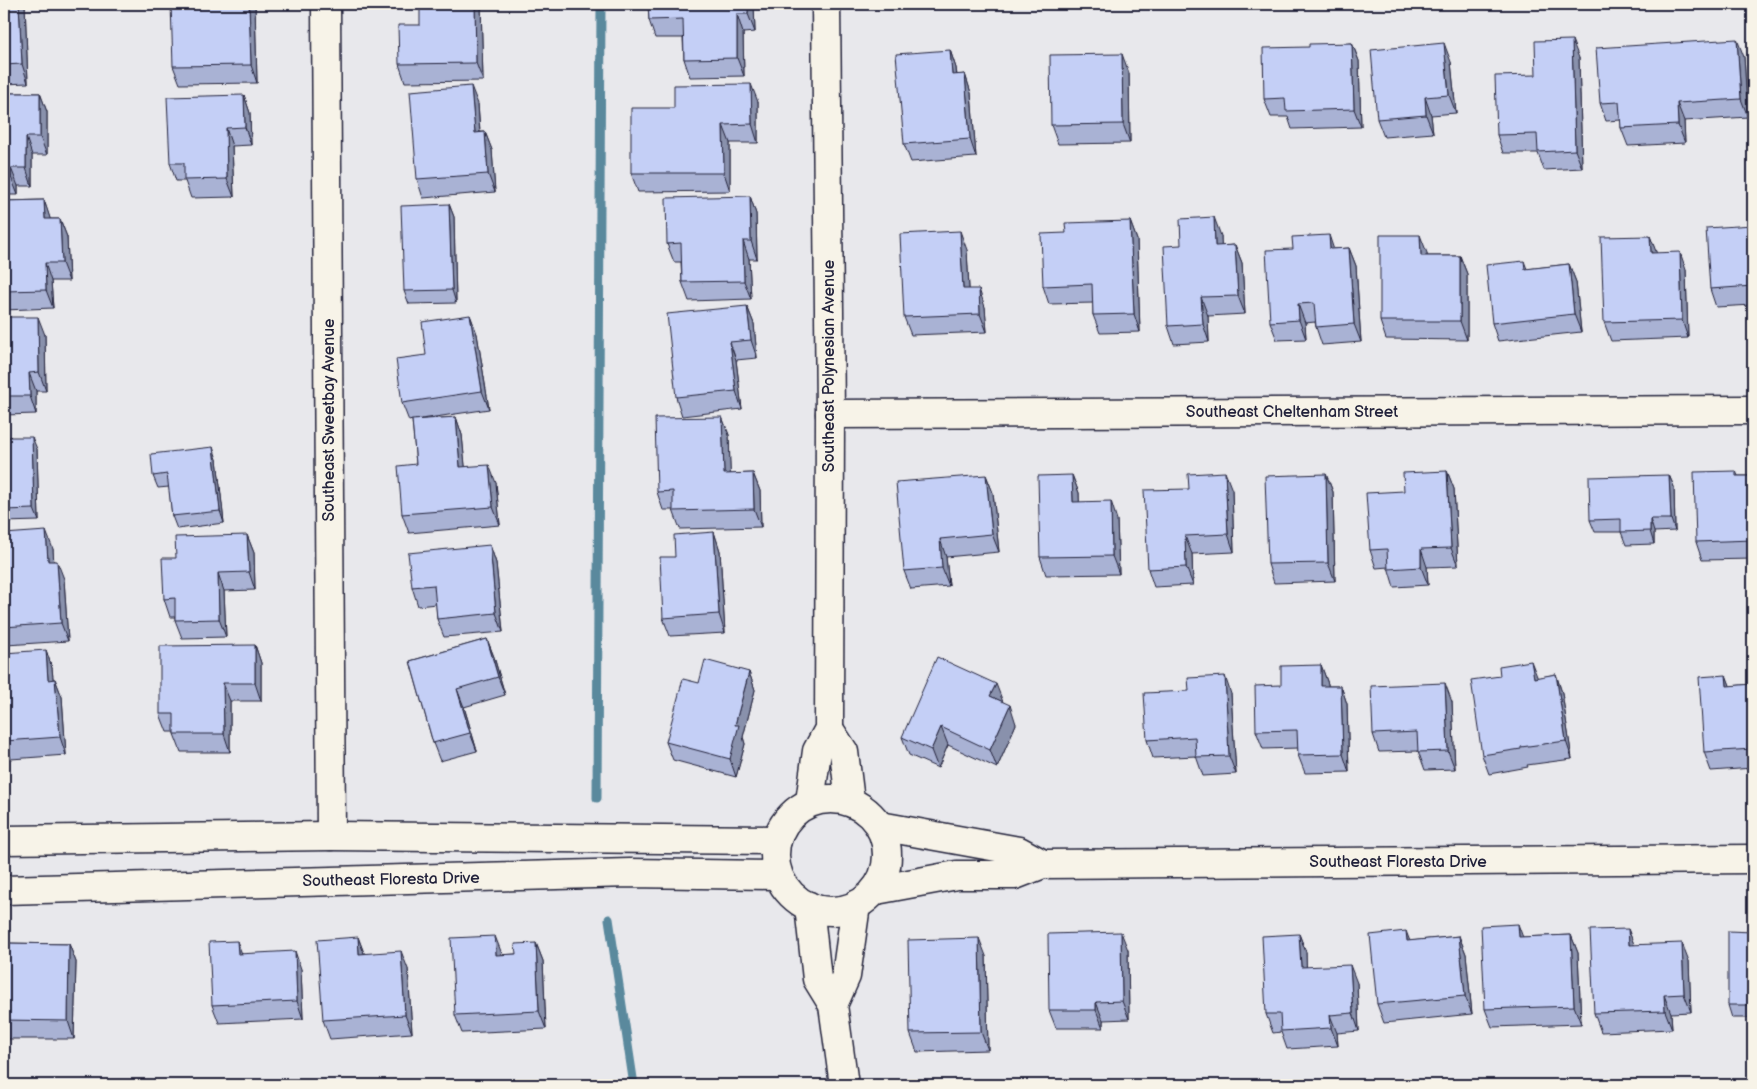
<svg xmlns="http://www.w3.org/2000/svg" width="1757" height="1089" font-family="'Balsamiq Sans',sans-serif">
	<style>
		.lines { fill: none; stroke-linecap: round; stroke-linejoin: round }
		.stream { stroke: #5a899d; stroke-width: 9 }
		.minor-casing { stroke: #22223b; stroke-width: 31 }
		.minor { stroke: #f7f3e8; stroke-width: 28 }
		.wall { fill: #a9b2d4; stroke: #22223b }
		.shaded-wall { fill: #8991ac; stroke: #22223b }
		.building { fill: #c4cff6; stroke: #22223b }
		.labels { text-anchor: middle; dominant-baseline: central; stroke-width: 4; stroke-linejoin: round; paint-order: stroke }
		.street-label { font-size: 16px; fill: #22223b; stroke: #f7f3e8 }
	</style>
	<rect width="100%" height="100%" fill="#e8e8ec"/>
	<filter id="ink" filterUnits="userSpaceOnUse"><feTurbulence type="fractalNoise" baseFrequency=".02" numOctaves="2"/><feDisplacementMap in="SourceGraphic" scale="10" xChannelSelector="R" yChannelSelector="G"/><feConvolveMatrix kernelMatrix="1 2 1 2 8 2 1 2 1" color-interpolation-filters="sRGB"/></filter>
	<g filter="url(#ink)">
		<g class="lines">
			<g class="stream">
				<polyline points="597,798 601,4"/>
				<polyline points="609,919 634,1085"/>
			</g>
			<g class="minor-casing">
				<g id="minor">
					<polyline points="326,4 331,836"/>
					<polyline points="830,414 1753,410"/>
					<polyline points="829,729 844,752 850,801"/>
					<circle cx="831" cy="855" r="56"/>
					<polyline points="810,802 817,751 829,729 830,414 826,4"/>
					<polyline points="880,826 1019,851 1043,864"/>
					<polyline points="4,840 331,836 777,840"/>
					<polyline points="4,890 630,873 778,875"/>
					<polyline points="876,890 957,875 1015,875 1043,864 1753,859"/>
					<polyline points="809,906 817,979 833,1005 844,1085"/>
					<polyline points="833,1005 846,976 856,905"/>
				</g>
			</g>
			<use href="#minor" class="minor"/>
		</g>
		<g class="wall">
			<polygon points="4,4 25,4 28,83 4,84"/>
			<polygon points="255,4 257,83 180,84 173,66"/>
			<polygon points="481,4 483,81 405,82 399,64"/>
			<polygon points="648,4 754,4 755,32 743,33 744,76 690,77 684,59 683,38 655,38 649,20"/>
			<polygon points="1352,43 1359,61 1361,127 1292,129 1288,117 1271,117 1264,99 1309,47"/>
			<polygon points="950,50 956,68 957,75 965,74 971,93 976,157 911,162 904,144"/>
			<polygon points="1744,57 1748,117 1684,121 1685,143 1628,146 1621,128 1621,120 1606,121 1600,103"/>
			<polygon points="1579,58 1582,168 1544,170 1538,153 1503,153 1497,135 1536,75"/>
			<polygon points="1451,62 1456,113 1431,115 1433,133 1384,137 1377,119"/>
			<polygon points="1129,73 1130,143 1058,144 1051,125"/>
			<polygon points="4,93 40,93 47,112 47,155 32,155 32,186 18,186 18,195 4,195"/>
			<polygon points="244,95 250,113 251,145 232,146 234,197 191,198 185,181 176,181 170,163"/>
			<polygon points="758,102 758,143 730,143 730,191 638,192 631,173 674,108"/>
			<polygon points="478,104 480,132 485,132 492,150 495,192 423,198 417,179"/>
			<polygon points="750,196 756,214 757,259 749,259 751,299 689,301 682,282 681,262 674,262 667,244"/>
			<polygon points="44,200 50,219 60,219 67,237 69,281 51,281 53,308 4,310 4,201"/>
			<polygon points="449,204 454,217 456,303 409,304 404,291"/>
			<polygon points="1130,221 1137,240 1140,332 1100,333 1093,315 1093,303 1049,304 1043,286 1066,233"/>
			<polygon points="1753,225 1753,305 1716,307 1710,289"/>
			<polygon points="1221,236 1221,246 1235,245 1242,263 1245,314 1208,316 1209,342 1174,344 1168,326 1181,245"/>
			<polygon points="1650,236 1656,253 1686,270 1688,338 1611,341 1604,322"/>
			<polygon points="1349,248 1356,266 1361,342 1322,345 1316,327 1315,322 1305,323 1306,339 1277,340 1270,322 1334,249"/>
			<polygon points="967,250 969,289 985,307 987,332 911,335 904,317"/>
			<polygon points="1427,253 1427,256 1460,256 1467,274 1467,340 1386,339 1380,321"/>
			<polygon points="1524,261 1527,269 1569,264 1576,282 1581,332 1498,341 1492,323"/>
			<polygon points="747,306 754,324 757,358 736,360 742,409 682,416 676,397"/>
			<polygon points="470,315 477,334 489,409 415,420 456,417 462,435 465,467 496,483 500,525 409,533 402,514 416,464 412,420 409,421 402,403 426,355"/>
			<polygon points="4,317 45,335 46,391 36,391 36,414 4,415"/>
			<polygon points="722,417 729,435 730,474 753,473 760,491 761,527 680,529 673,510 663,510 657,492"/>
			<polygon points="4,437 37,449 39,521 4,522"/>
			<polygon points="217,459 224,523 177,529 172,516 169,487 158,488 153,476"/>
			<polygon points="1447,471 1454,489 1458,566 1427,567 1428,585 1394,587 1388,567 1376,568 1370,550 1404,491"/>
			<polygon points="1736,471 1738,476 1753,476 1753,559 1702,560 1696,542"/>
			<polygon points="1326,474 1333,492 1335,581 1274,583 1268,564"/>
			<polygon points="986,475 993,493 999,552 946,557 949,586 911,589 904,571"/>
			<polygon points="1072,475 1079,493 1079,502 1117,520 1119,574 1046,575 1040,557"/>
			<polygon points="1669,475 1674,487 1675,531 1654,532 1654,544 1626,545 1621,532 1595,532 1590,520"/>
			<polygon points="1232,490 1234,552 1192,554 1193,585 1154,587 1148,569"/>
			<polygon points="714,532 720,551 725,633 670,636 663,618 675,557"/>
			<polygon points="4,534 53,549 53,561 64,579 68,641 6,645 4,638"/>
			<polygon points="247,535 254,553 255,590 224,591 226,637 182,638 175,620 175,617 170,617 164,599 176,558"/>
			<polygon points="490,545 496,563 503,632 444,637 437,619 436,604 418,606 412,587"/>
			<polygon points="487,639 494,657 505,695 464,707 477,751 440,761 433,743 410,661"/>
			<polygon points="255,645 261,663 261,701 230,701 230,752 181,752 174,734 174,732 167,732 160,714"/>
			<polygon points="46,650 52,668 53,679 55,679 62,697 66,755 11,759 5,741"/>
			<polygon points="1321,665 1328,684 1328,686 1341,686 1347,704 1349,772 1305,773 1298,755 1298,748 1263,749 1256,731 1281,685"/>
			<polygon points="749,672 755,690 743,737 745,744 736,777 673,760 666,742 699,683"/>
			<polygon points="1556,674 1562,693 1572,759 1527,765 1528,767 1489,774 1482,755 1537,678"/>
			<polygon points="1726,675 1730,686 1753,684 1753,768 1711,771 1704,752"/>
			<polygon points="1231,694 1236,774 1203,776 1196,756 1153,758 1147,740"/>
			<polygon points="1002,702 1016,724 997,768 948,745 938,768 909,755 902,737"/>
			<polygon points="1452,702 1455,769 1425,770 1418,751 1379,752 1373,734"/>
			<polygon points="1628,929 1634,945 1689,961 1691,1012 1671,1013 1672,1029 1601,1032 1594,1013"/>
			<polygon points="1753,932 1753,1018 1732,1018 1728,1005"/>
			<polygon points="1299,934 1306,952 1306,967 1357,983 1359,1031 1337,1033 1338,1046 1287,1049 1281,1032 1273,1033 1266,1014"/>
			<polygon points="1571,935 1578,953 1581,1024 1492,1027 1485,1009 1523,937"/>
			<polygon points="1459,936 1466,954 1472,1014 1384,1023 1377,1004 1410,941"/>
			<polygon points="358,937 364,953 408,969 412,1033 330,1039 323,1020"/>
			<polygon points="4,943 69,944 76,962 74,1039 4,1039"/>
			<polygon points="536,943 543,961 546,1029 462,1033 455,1015 502,955 516,954"/>
			<polygon points="1128,950 1129,1019 1103,1020 1103,1028 1056,1028 1049,1010"/>
			<polygon points="242,954 301,969 303,1019 219,1023 212,1005"/>
			<polygon points="986,956 988,1050 917,1052 910,1033"/>
		</g>
		<g class="shaded-wall">
			<polygon points="19,4 25,4 28,83 22,64"/>
			<polygon points="249,4 255,4 257,83 251,65"/>
			<polygon points="475,4 481,4 483,81 476,63"/>
			<polygon points="748,4 754,4 755,32 748,14"/>
			<polygon points="737,14 743,33 744,76 737,58"/>
			<polygon points="1737,39 1744,57 1748,117 1741,99"/>
			<polygon points="1572,40 1579,58 1582,168 1575,150"/>
			<polygon points="1352,43 1359,61 1361,127 1354,109"/>
			<polygon points="1444,43 1451,62 1456,113 1449,95"/>
			<polygon points="950,50 956,68 958,94 952,75"/>
			<polygon points="1122,54 1129,73 1130,143 1123,124"/>
			<polygon points="965,74 971,93 976,157 970,139"/>
			<polygon points="751,84 758,102 758,143 752,124"/>
			<polygon points="471,86 478,104 481,151 475,133"/>
			<polygon points="40,93 47,112 47,155 40,137"/>
			<polygon points="244,95 250,113 251,145 245,127"/>
			<polygon points="1425,97 1431,115 1433,133 1426,115"/>
			<polygon points="1677,103 1684,121 1685,143 1678,125"/>
			<polygon points="723,125 730,143 730,191 724,173"/>
			<polygon points="226,128 232,146 234,197 227,179"/>
			<polygon points="485,132 492,150 495,192 488,174"/>
			<polygon points="26,137 32,155 32,186 26,168"/>
			<polygon points="11,168 18,186 18,195 11,177"/>
			<polygon points="750,196 756,214 757,259 751,241"/>
			<polygon points="44,200 50,218 51,238 45,219"/>
			<polygon points="449,204 454,217 456,303 452,290"/>
			<polygon points="1214,217 1221,236 1222,264 1215,246"/>
			<polygon points="60,219 67,237 69,281 62,263"/>
			<polygon points="1130,221 1137,240 1140,332 1134,314"/>
			<polygon points="960,231 967,250 970,308 963,289"/>
			<polygon points="1329,235 1335,253 1330,249"/>
			<polygon points="1420,235 1427,253 1427,274 1421,256"/>
			<polygon points="1650,236 1657,254 1651,253"/>
			<polygon points="743,241 749,259 751,299 744,281"/>
			<polygon points="1235,245 1242,263 1245,314 1238,296"/>
			<polygon points="1349,248 1356,266 1361,342 1354,324"/>
			<polygon points="1680,252 1686,270 1688,338 1682,320"/>
			<polygon points="1460,256 1467,274 1467,340 1460,321"/>
			<polygon points="45,263 51,281 53,308 46,290"/>
			<polygon points="1569,264 1576,282 1581,332 1574,314"/>
			<polygon points="979,289 985,307 987,332 980,314"/>
			<polygon points="1201,297 1208,316 1209,342 1203,324"/>
			<polygon points="1298,304 1305,323 1306,339 1299,320"/>
			<polygon points="747,306 754,324 757,358 751,340"/>
			<polygon points="470,315 477,334 489,409 482,391"/>
			<polygon points="38,317 45,335 46,391 39,372"/>
			<polygon points="730,342 736,360 742,409 736,391"/>
			<polygon points="29,373 36,391 36,414 30,396"/>
			<polygon points="456,417 462,435 467,485 460,467"/>
			<polygon points="722,417 729,435 731,492 724,474"/>
			<polygon points="32,437 37,449 39,521 34,509"/>
			<polygon points="213,447 217,459 224,523 220,511"/>
			<polygon points="489,465 496,483 500,525 493,507"/>
			<polygon points="1447,471 1454,489 1458,566 1451,548"/>
			<polygon points="1225,472 1232,490 1234,552 1228,534"/>
			<polygon points="753,473 760,491 761,527 754,509"/>
			<polygon points="1326,474 1333,492 1335,581 1328,563"/>
			<polygon points="986,475 993,493 999,552 992,534"/>
			<polygon points="1072,475 1079,493 1080,521 1073,502"/>
			<polygon points="1669,475 1674,487 1675,531 1671,519"/>
			<polygon points="1111,501 1117,520 1119,574 1112,556"/>
			<polygon points="1650,519 1654,532 1654,544 1650,531"/>
			<polygon points="46,531 53,549 55,579 48,561"/>
			<polygon points="714,532 720,551 725,633 719,614"/>
			<polygon points="247,535 254,553 255,590 249,572"/>
			<polygon points="1185,536 1192,554 1193,585 1186,567"/>
			<polygon points="940,539 946,557 949,586 942,568"/>
			<polygon points="490,545 496,563 503,632 496,613"/>
			<polygon points="1421,549 1427,567 1428,585 1421,567"/>
			<polygon points="57,561 64,579 68,641 61,623"/>
			<polygon points="218,573 224,591 226,637 219,619"/>
			<polygon points="487,639 494,657 505,695 498,677"/>
			<polygon points="255,645 261,663 261,701 255,683"/>
			<polygon points="46,650 52,668 55,698 48,680"/>
			<polygon points="1531,661 1538,679 1534,678"/>
			<polygon points="1321,665 1328,684 1328,704 1321,686"/>
			<polygon points="749,672 755,690 743,737 745,744 736,777 730,759 735,725"/>
			<polygon points="1556,674 1562,693 1572,759 1566,741"/>
			<polygon points="1726,675 1733,693 1727,686"/>
			<polygon points="1225,676 1231,694 1236,774 1229,756"/>
			<polygon points="55,679 62,697 66,755 60,737"/>
			<polygon points="223,683 230,701 230,752 224,734"/>
			<polygon points="1445,683 1452,702 1455,769 1448,751"/>
			<polygon points="996,684 1003,702 990,696"/>
			<polygon points="1341,686 1347,704 1349,772 1343,754"/>
			<polygon points="457,689 464,707 477,751 470,733"/>
			<polygon points="1010,705 1016,724 997,768 990,750"/>
			<polygon points="941,727 948,745 938,768 931,750"/>
			<polygon points="1518,924 1525,943 1519,937"/>
			<polygon points="1628,929 1635,947 1629,945"/>
			<polygon points="1406,931 1413,949 1407,941"/>
			<polygon points="1121,932 1128,950 1129,1019 1122,1001"/>
			<polygon points="1299,934 1306,952 1307,986 1301,967"/>
			<polygon points="1571,935 1578,953 1581,1024 1574,1006"/>
			<polygon points="495,936 502,954 502,973 496,955"/>
			<polygon points="1459,936 1466,954 1472,1014 1465,996"/>
			<polygon points="358,937 365,956 359,954"/>
			<polygon points="979,938 986,956 988,1050 981,1032"/>
			<polygon points="237,941 244,959 238,954"/>
			<polygon points="536,943 543,961 546,1029 539,1011"/>
			<polygon points="1682,943 1689,961 1691,1012 1684,994"/>
			<polygon points="69,944 76,962 74,1039 68,1021"/>
			<polygon points="295,951 301,969 303,1019 297,1001"/>
			<polygon points="401,951 408,969 412,1033 405,1015"/>
			<polygon points="1350,965 1357,983 1359,1031 1353,1013"/>
			<polygon points="1664,995 1671,1013 1672,1029 1665,1011"/>
			<polygon points="1096,1002 1103,1020 1103,1028 1096,1010"/>
			<polygon points="1330,1015 1337,1033 1338,1046 1331,1028"/>
		</g>
		<g class="building">
			<polygon points="4,4 19,4 22,64 4,65"/>
			<polygon points="171,4 249,4 251,65 173,66"/>
			<polygon points="420,4 475,4 476,63 399,64 398,25 420,25"/>
			<polygon points="648,4 748,4 748,14 737,14 737,58 684,59 683,19 649,20"/>
			<polygon points="1737,39 1741,99 1677,103 1678,125 1621,128 1619,102 1600,103 1596,48"/>
			<polygon points="1572,40 1575,150 1538,152 1537,134 1497,135 1495,76 1536,75 1535,41"/>
			<polygon points="1352,43 1354,109 1286,111 1285,98 1264,99 1263,48 1309,47 1309,44"/>
			<polygon points="1444,43 1449,95 1425,97 1426,115 1377,119 1371,50"/>
			<polygon points="950,50 952,75 965,74 970,139 904,144 896,54"/>
			<polygon points="1122,54 1123,124 1051,125 1050,55"/>
			<polygon points="751,84 752,124 723,125 724,173 631,173 631,108 674,108 674,85"/>
			<polygon points="471,86 475,133 485,132 488,174 417,179 410,91"/>
			<polygon points="4,93 40,93 40,137 26,137 26,168 11,168 11,177 4,177"/>
			<polygon points="244,95 245,127 226,128 227,179 184,180 184,163 170,163 167,97"/>
			<polygon points="750,196 751,241 743,241 744,281 682,282 681,243 667,244 666,198"/>
			<polygon points="44,200 45,219 60,219 62,263 45,263 46,290 4,291 4,201"/>
			<polygon points="449,204 452,290 404,291 401,206"/>
			<polygon points="1214,217 1215,246 1235,245 1238,296 1201,297 1203,324 1168,326 1164,246 1181,245 1180,219"/>
			<polygon points="1130,221 1134,314 1093,315 1092,284 1043,286 1041,234 1066,233 1065,223"/>
			<polygon points="1753,225 1753,286 1710,289 1706,228"/>
			<polygon points="960,231 963,289 979,289 980,314 904,317 900,234"/>
			<polygon points="1329,235 1330,249 1349,248 1354,324 1316,327 1314,303 1298,304 1299,320 1270,322 1266,250 1293,249 1292,237"/>
			<polygon points="1380,235 1420,235 1421,256 1460,256 1460,321 1380,321"/>
			<polygon points="1650,236 1651,253 1680,252 1682,320 1604,322 1601,237"/>
			<polygon points="1524,261 1525,269 1569,264 1574,314 1492,323 1486,265"/>
			<polygon points="747,306 751,340 730,342 736,391 676,397 667,314"/>
			<polygon points="470,315 482,391 402,403 396,359 426,355 422,322"/>
			<polygon points="4,317 38,317 39,372 29,373 30,396 4,396"/>
			<polygon points="456,417 460,467 489,465 493,507 402,514 398,466 416,464 412,420"/>
			<polygon points="722,417 724,474 753,473 754,509 673,511 673,491 657,492 655,418"/>
			<polygon points="4,437 32,437 34,509 4,510"/>
			<polygon points="213,447 220,511 172,516 167,474 153,476 151,454"/>
			<polygon points="1447,471 1451,548 1421,549 1421,567 1388,569 1387,549 1370,550 1366,493 1404,491 1403,473"/>
			<polygon points="1736,471 1736,476 1753,476 1753,540 1696,542 1694,472"/>
			<polygon points="1225,472 1228,534 1185,536 1186,567 1148,569 1144,490 1189,489 1188,474"/>
			<polygon points="1326,474 1328,563 1268,564 1265,476"/>
			<polygon points="986,475 992,534 940,539 942,568 904,571 896,482"/>
			<polygon points="1072,475 1073,502 1111,501 1112,556 1040,557 1038,476"/>
			<polygon points="1669,475 1671,519 1650,519 1650,531 1621,532 1621,519 1590,520 1589,477"/>
			<polygon points="46,531 48,561 57,561 61,623 4,627 4,534"/>
			<polygon points="714,532 719,614 663,618 660,557 675,557 674,535"/>
			<polygon points="247,535 249,572 218,573 219,619 175,620 175,598 164,599 162,558 176,558 175,537"/>
			<polygon points="490,545 496,613 437,619 434,585 412,587 408,553"/>
			<polygon points="487,639 498,677 457,689 470,733 433,743 410,661"/>
			<polygon points="255,645 255,683 223,683 224,734 174,734 174,714 160,714 160,646"/>
			<polygon points="46,650 48,680 55,679 60,737 5,741 4,726 4,653"/>
			<polygon points="937,657 996,684 990,696 1010,705 990,750 941,727 931,750 902,737"/>
			<polygon points="705,660 749,672 735,725 739,725 730,759 666,742 683,679 699,683"/>
			<polygon points="1531,661 1534,678 1556,674 1566,741 1521,747 1521,749 1482,755 1471,680 1500,676 1499,666"/>
			<polygon points="1321,665 1321,686 1341,686 1343,754 1298,755 1297,730 1256,731 1255,686 1281,685 1281,666"/>
			<polygon points="1726,675 1727,686 1753,684 1753,749 1704,752 1699,677"/>
			<polygon points="1225,676 1229,756 1196,757 1195,737 1147,740 1144,693 1189,691 1188,678"/>
			<polygon points="1445,683 1448,751 1418,752 1417,732 1373,734 1371,686"/>
			<polygon points="1518,924 1519,937 1571,935 1574,1006 1485,1009 1481,926"/>
			<polygon points="1628,929 1629,945 1682,943 1684,994 1664,995 1665,1011 1594,1013 1590,930"/>
			<polygon points="1406,931 1407,941 1459,936 1465,996 1377,1004 1370,935"/>
			<polygon points="1728,931 1753,932 1753,1005 1728,1005"/>
			<polygon points="1121,932 1122,1001 1096,1002 1096,1010 1049,1010 1048,934"/>
			<polygon points="1299,934 1301,967 1350,965 1353,1013 1330,1015 1331,1028 1281,1031 1280,1014 1266,1014 1262,936"/>
			<polygon points="495,936 496,955 516,954 515,944 536,943 539,1011 455,1015 451,938"/>
			<polygon points="358,937 359,954 401,951 405,1015 323,1020 317,940"/>
			<polygon points="979,938 981,1032 910,1033 908,940"/>
			<polygon points="237,941 238,954 295,951 297,1001 212,1005 209,942"/>
			<polygon points="4,943 69,944 68,1021 4,1020"/>
		</g>
	</g>
	<g class="labels">
		<g class="street-label">
			<text transform="translate(829 366) rotate(-90)">Southeast Polynesian Avenue</text>
			<text x="1292" y="412">Southeast Cheltenham Street</text>
			<text transform="translate(329 420) rotate(-90)">Southeast Sweetbay Avenue</text>
			<text x="1398" y="862">Southeast Floresta Drive</text>
			<text transform="translate(391 880) rotate(-1)">Southeast Floresta Drive</text>
		</g>
	</g>
	<rect width="1757" height="1089" fill="none" stroke="#f7f3e8" stroke-width="20"/>
	<rect x="10" y="10" width="1737" height="1069" fill="none" stroke="#22223b" stroke-width="2" filter="url(#ink)"/>
</svg>
